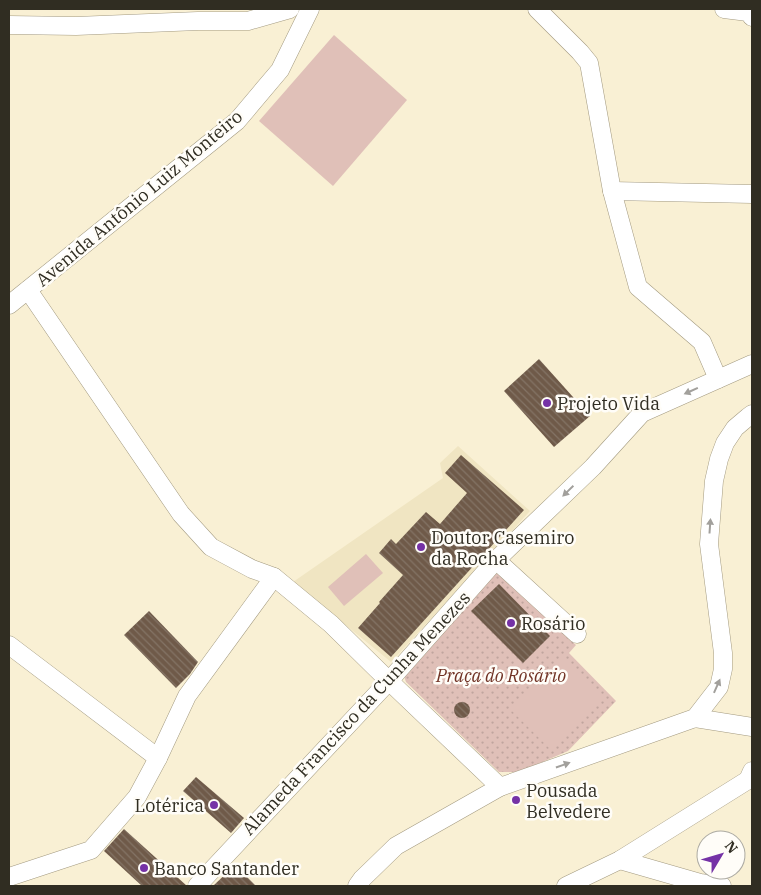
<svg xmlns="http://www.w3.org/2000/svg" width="761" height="895" font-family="'IBM Plex Serif',serif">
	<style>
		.built { fill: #f0e5c2 }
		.grass { fill: url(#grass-dots) }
		.pitch { fill: #e0c0b8 }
		.building { fill: url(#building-back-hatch) }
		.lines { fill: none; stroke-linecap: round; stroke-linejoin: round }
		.minor-casing { stroke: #a39a80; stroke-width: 19 }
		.minor { stroke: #fff; stroke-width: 18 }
		.oneway { fill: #a2a09c }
		.poi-dot { fill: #7532a6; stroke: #fffdf8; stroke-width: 2 }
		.labels { text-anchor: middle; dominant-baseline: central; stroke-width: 5; stroke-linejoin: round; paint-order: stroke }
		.street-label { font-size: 18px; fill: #302d22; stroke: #fffdf8 }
		.poi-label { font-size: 18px; fill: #302d22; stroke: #fffdf8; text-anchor: start }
		.park-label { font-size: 18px; font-style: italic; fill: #713325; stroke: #fffdf8 }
	</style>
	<defs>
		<pattern id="grass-dots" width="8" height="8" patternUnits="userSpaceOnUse" patternTransform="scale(1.25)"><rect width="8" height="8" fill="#e0c0b8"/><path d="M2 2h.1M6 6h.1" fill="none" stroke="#c0a59e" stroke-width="1.8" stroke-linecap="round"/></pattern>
		<pattern id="building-back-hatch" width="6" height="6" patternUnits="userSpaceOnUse" patternTransform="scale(1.25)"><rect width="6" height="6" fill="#6f5a49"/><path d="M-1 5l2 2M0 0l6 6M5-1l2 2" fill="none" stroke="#847466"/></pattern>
	</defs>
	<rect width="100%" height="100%" fill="#f9f0d4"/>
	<polygon class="built" points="458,446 530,511 391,662 293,582 443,478 440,463"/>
	<polygon class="grass" points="498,573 576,645 569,653 616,701 568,751 519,772 499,772 406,682 404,676 495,574"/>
	<g class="pitch">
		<polygon points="334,35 407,100 333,186 259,121"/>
		<polygon points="366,554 383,573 344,606 328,587"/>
		<polygon points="563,658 602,697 550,749 511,710"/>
	</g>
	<g class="building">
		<polygon points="539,359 590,416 554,447 504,391"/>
		<polygon points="461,455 524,510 391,657 358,628 380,603 379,602 403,575 379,553 391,539 396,544 426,512 440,524 467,493 445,473"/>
		<polygon points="499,584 550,636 523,663 471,611"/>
		<polygon points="149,611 198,662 190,674 176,688 124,635"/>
		<circle cx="462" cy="710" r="8"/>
		<polygon points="196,777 244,818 231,833 183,791"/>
		<polygon points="124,829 187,886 142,886 104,851"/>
		<polygon points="235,865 256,886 213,886"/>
	</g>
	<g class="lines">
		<g class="minor-casing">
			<g id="minor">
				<polyline points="537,9 580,52 589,63 612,191 638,287 702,342 718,379"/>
				<polyline points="724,9 748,12 752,17"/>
				<polyline points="9,25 76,26 198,21 248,21 290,9"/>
				<polyline points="612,191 752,194"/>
				<polyline points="28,290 181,514 211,547 252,569 274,577 331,624 389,681 500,787"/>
				<polyline points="9,305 237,121 280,70 310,9"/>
				<polyline points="496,560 577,634"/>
				<polyline points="9,645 158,758"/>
				<polyline points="695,718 752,727"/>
				<polyline points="620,860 700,883 722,886"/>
				<polyline points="9,877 91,850 137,797 158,758 187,696 274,577"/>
				<polyline points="197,886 389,681 496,560 593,467 642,413 752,364"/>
				<polyline points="357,886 362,879 396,846 500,787 695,718 719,687 723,669 723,653 709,544 714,481 719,459 725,443 735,428 748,417 752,414"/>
				<polyline points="566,886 620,860 748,780 752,771"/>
			</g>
		</g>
		<use href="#minor" class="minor"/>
	</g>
	<defs><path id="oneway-solid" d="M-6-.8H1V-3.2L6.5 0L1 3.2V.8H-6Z" transform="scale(1.25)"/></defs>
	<g class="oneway">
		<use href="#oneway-solid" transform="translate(691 391) rotate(156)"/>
		<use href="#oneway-solid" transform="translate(568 491) rotate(136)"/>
		<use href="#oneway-solid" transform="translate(710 526) rotate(-86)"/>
		<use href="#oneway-solid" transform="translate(717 686) rotate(-66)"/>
		<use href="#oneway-solid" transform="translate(563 765) rotate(-19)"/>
	</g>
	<g class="poi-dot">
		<circle cx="547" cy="403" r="5"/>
		<circle cx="421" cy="547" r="5"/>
		<circle cx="511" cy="623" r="5"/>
		<circle cx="516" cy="800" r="5"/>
		<circle cx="214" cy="805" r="5"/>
		<circle cx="144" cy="868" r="5"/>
	</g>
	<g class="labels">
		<g class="street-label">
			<text transform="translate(139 198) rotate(-40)">Avenida Antônio Luiz Monteiro</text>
			<text transform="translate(356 713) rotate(-47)">Alameda Francisco da Cunha Menezes</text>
		</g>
		<g class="poi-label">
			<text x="557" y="403">Projeto Vida</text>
			<text x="431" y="537">Doutor Casemiro<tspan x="431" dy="21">da Rocha</tspan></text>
			<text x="521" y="623">Rosário</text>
			<text x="526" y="790">Pousada<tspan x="526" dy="21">Belvedere</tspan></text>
			<text x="204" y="805" text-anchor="end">Lotérica</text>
			<text x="154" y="868">Banco Santander</text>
		</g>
		<g class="park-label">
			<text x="501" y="675">Praça do Rosário</text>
		</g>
	</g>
	<rect width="761" height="895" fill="none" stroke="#302d22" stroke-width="20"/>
	<g transform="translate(721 855) rotate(52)"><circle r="24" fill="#fffdf8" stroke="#acaaa2"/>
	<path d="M0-4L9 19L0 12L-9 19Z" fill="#7532a6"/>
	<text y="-8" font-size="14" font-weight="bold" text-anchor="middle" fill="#302d22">N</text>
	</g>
</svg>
